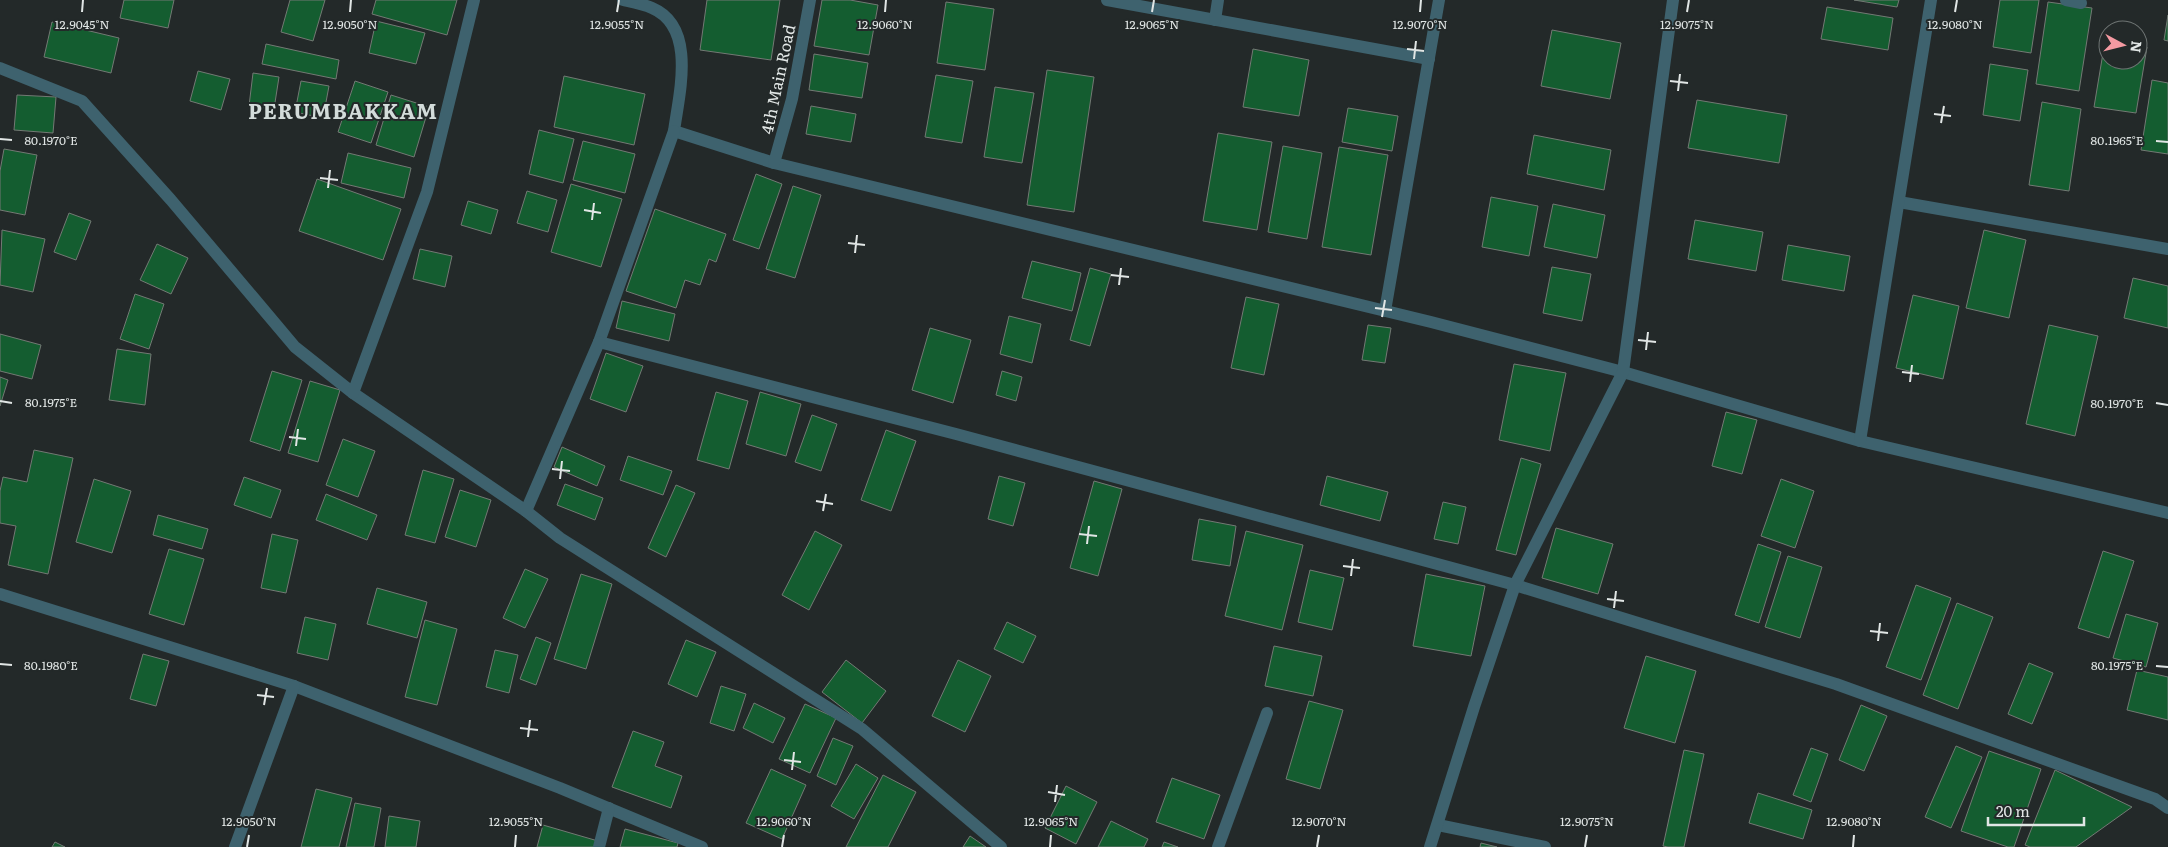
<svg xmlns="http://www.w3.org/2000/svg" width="2168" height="847" font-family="Literata,serif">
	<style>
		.building { fill: #145d30; stroke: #737974 }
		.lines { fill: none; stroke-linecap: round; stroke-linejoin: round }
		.minor { stroke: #3e626e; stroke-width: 12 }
		.ticks { fill: none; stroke: #e1e6e5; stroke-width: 2 }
		.labels { text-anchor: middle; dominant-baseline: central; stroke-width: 4; stroke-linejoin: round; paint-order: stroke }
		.street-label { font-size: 16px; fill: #e1e6e5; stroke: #232929 }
		.district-label { font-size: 21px; font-weight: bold; letter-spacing: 1px; fill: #d3dcda; stroke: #232929 }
		.ticks-label { font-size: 12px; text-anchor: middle; fill: #e1e6e5; stroke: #232929; stroke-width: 4; stroke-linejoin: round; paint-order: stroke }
	</style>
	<rect width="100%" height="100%" fill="#232929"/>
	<g class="building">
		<polygon points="124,0 174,0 168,28 120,18"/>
		<polygon points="290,0 325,0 313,41 281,32"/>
		<polygon points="376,0 457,0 447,35 372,14"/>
		<polygon points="707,0 780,0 771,60 700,50"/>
		<polygon points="822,0 850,0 878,5 869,55 814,46"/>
		<polygon points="1854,0 1899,0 1897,7"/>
		<polygon points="2000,0 2039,0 2031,53 1993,47"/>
		<polygon points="946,2 994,9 985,70 937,63"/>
		<polygon points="2048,2 2092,8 2079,91 2036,84"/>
		<polygon points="1827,7 1893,18 1888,50 1821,39"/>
		<polygon points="2168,15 2168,41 2164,40"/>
		<polygon points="376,21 425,33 416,64 369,53"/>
		<polygon points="52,22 119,38 111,73 44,57"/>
		<polygon points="1552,30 1621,43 1610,99 1541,86"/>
		<polygon points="2105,41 2108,41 2108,60 2138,60 2138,46 2147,47 2136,113 2094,107"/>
		<polygon points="266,44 339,60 336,79 262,64"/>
		<polygon points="1253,49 1309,60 1299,116 1243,107"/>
		<polygon points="814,54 868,63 862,98 809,90"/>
		<polygon points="1990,64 2028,70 2020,121 1983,115"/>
		<polygon points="1047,70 1094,77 1074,212 1027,205"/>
		<polygon points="198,71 230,79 221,110 190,101"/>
		<polygon points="253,73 279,77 274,109 249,106"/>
		<polygon points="936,75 973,81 962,143 925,137"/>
		<polygon points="564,76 645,94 634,145 554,127"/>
		<polygon points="2152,80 2168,83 2168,154 2141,150"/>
		<polygon points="301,81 329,86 323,118 295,112"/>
		<polygon points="355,81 388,92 371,143 338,132"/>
		<polygon points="995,87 1034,93 1022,163 984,157"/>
		<polygon points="17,95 56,97 53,133 14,130"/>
		<polygon points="391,95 429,107 414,157 376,145"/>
		<polygon points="1697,100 1787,115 1779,163 1688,148"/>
		<polygon points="2042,102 2081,109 2069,191 2029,185"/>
		<polygon points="811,106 856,114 851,142 806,134"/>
		<polygon points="1348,108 1398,116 1392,151 1342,142"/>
		<polygon points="539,130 574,139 563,183 529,174"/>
		<polygon points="1218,133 1272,142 1257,230 1203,221"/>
		<polygon points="1534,135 1611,150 1604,190 1527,174"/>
		<polygon points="583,141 635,154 625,193 573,180"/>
		<polygon points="1283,146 1322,153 1307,239 1268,232"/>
		<polygon points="1339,147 1388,155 1371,255 1322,247"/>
		<polygon points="4,149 37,155 25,215 0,210 0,171"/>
		<polygon points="348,153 411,168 404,198 341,183"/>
		<polygon points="756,174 782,184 759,249 733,240"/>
		<polygon points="317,179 401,209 383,260 299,231"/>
		<polygon points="571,184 622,199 601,267 551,252"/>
		<polygon points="793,186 821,195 795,278 766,269"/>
		<polygon points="527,191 557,200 548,232 517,223"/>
		<polygon points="1491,197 1538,206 1529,256 1482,247"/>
		<polygon points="468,201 498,210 491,234 461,225"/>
		<polygon points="1553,204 1605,215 1597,258 1544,247"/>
		<polygon points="655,209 726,234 716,262 709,259 700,285 685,280 676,308 626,291"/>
		<polygon points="69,213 91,221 76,260 54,252"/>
		<polygon points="1695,220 1763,232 1756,271 1688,259"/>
		<polygon points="2,230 45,239 33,292 0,285"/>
		<polygon points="1984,230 2026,240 2009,318 1966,308"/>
		<polygon points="157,244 188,258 171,294 140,280"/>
		<polygon points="1788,245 1850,256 1844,291 1782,280"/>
		<polygon points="420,249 452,256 445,287 413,279"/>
		<polygon points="1032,261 1081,273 1072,311 1022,298"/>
		<polygon points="1552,267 1591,274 1582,321 1543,313"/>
		<polygon points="1090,268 1111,274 1090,346 1070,340"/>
		<polygon points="2133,278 2168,286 2168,328 2124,318"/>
		<polygon points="135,294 164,304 149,349 120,339"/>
		<polygon points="1913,295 1959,306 1943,379 1896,368"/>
		<polygon points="1246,297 1279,304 1264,375 1231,368"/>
		<polygon points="622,301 675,314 669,341 616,328"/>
		<polygon points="1009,316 1041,324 1032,363 1000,354"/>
		<polygon points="1368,325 1391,328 1385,363 1362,360"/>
		<polygon points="2049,325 2098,336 2075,436 2026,424"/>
		<polygon points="930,328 971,340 953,403 912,390"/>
		<polygon points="0,334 41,345 32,379 0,371"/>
		<polygon points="117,349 151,354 145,405 109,400"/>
		<polygon points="606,353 643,366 626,412 590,399"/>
		<polygon points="1514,364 1566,373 1550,451 1499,440"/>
		<polygon points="272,371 302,380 280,451 250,441"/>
		<polygon points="1002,371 1022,377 1016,401 996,395"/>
		<polygon points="0,377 8,380 0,406"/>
		<polygon points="310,381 340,390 318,462 288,453"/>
		<polygon points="716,392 748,401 729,469 697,460"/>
		<polygon points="760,392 801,404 786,456 746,444"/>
		<polygon points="1726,412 1757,420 1742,474 1712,466"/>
		<polygon points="812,415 837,424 821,471 795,462"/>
		<polygon points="886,430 916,441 891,511 861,500"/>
		<polygon points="343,439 375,451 358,497 326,485"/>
		<polygon points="562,447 605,466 597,486 554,467"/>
		<polygon points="34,450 73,458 48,574 8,565 16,526 0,523 0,491 3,477 27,482"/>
		<polygon points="628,456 672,471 663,495 620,480"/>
		<polygon points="1521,458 1541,464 1516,555 1496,550"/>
		<polygon points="423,470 454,479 435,543 405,535"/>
		<polygon points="999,476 1025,483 1013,526 988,519"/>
		<polygon points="1327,476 1388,492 1380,521 1320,505"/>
		<polygon points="244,477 281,490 271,518 234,505"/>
		<polygon points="94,479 131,491 112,553 76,542"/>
		<polygon points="1781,479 1814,491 1795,548 1761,536"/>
		<polygon points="1094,481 1122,489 1098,576 1070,568"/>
		<polygon points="565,484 603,498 595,520 557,505"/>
		<polygon points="676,485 695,493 666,557 648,548"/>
		<polygon points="460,490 491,500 476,547 445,537"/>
		<polygon points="326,494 377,515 367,540 316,520"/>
		<polygon points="1443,502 1466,507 1458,544 1434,539"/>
		<polygon points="158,515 208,529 202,549 153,535"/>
		<polygon points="1199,519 1236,526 1230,566 1192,560"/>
		<polygon points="1556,528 1613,544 1598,594 1542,578"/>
		<polygon points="815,531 842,545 809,610 782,595"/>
		<polygon points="1246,531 1303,545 1282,630 1225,616"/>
		<polygon points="272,534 298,540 286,593 261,588"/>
		<polygon points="1758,544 1781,552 1759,623 1735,615"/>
		<polygon points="169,549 204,559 184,625 149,614"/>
		<polygon points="2103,551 2134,561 2109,638 2078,628"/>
		<polygon points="1788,556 1822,567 1800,638 1765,627"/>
		<polygon points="525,569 548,579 525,628 503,618"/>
		<polygon points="1310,570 1344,578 1332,630 1298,622"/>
		<polygon points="581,574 612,584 586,669 554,659"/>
		<polygon points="1426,574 1485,586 1471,656 1413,646"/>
		<polygon points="1916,585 1951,598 1921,680 1886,667"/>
		<polygon points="377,588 427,602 417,638 367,624"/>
		<polygon points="1957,603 1993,617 1958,709 1923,695"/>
		<polygon points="2126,614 2158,623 2146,667 2113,658"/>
		<polygon points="305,617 336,624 328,660 297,653"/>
		<polygon points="425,620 457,629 437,705 405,697"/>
		<polygon points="1007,622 1036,636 1023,663 994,649"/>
		<polygon points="536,637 551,643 536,685 520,679"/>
		<polygon points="686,640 716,652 697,697 668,684"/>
		<polygon points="1274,646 1322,656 1313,696 1265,686"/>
		<polygon points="495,650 518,655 509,693 486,687"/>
		<polygon points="143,654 169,661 156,706 130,699"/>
		<polygon points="1646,656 1696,671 1675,743 1624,728"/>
		<polygon points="846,660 886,691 862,723 822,692"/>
		<polygon points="958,660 991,676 965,732 932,716"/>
		<polygon points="2029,663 2053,673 2032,724 2008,714"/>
		<polygon points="2137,670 2168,677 2168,720 2127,710"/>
		<polygon points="721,686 746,694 734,731 710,723"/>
		<polygon points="1309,701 1343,710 1320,789 1286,779"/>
		<polygon points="754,703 785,718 773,743 743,728"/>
		<polygon points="805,704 836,718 810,773 779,759"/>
		<polygon points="1861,705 1887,716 1864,771 1839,760"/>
		<polygon points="633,731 664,742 655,766 682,776 671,808 612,787"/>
		<polygon points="833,738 853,746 836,785 817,776"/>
		<polygon points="1956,746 1982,757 1951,828 1925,817"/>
		<polygon points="1811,748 1828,754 1811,802 1793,795"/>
		<polygon points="1684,750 1704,754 1684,847 1668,847 1663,846"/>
		<polygon points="1989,751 2041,769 2014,847 2008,847 1961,831"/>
		<polygon points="856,764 878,778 854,819 831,806"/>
		<polygon points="771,769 806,785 782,839 746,823"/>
		<polygon points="2055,770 2132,807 2076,847 2030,847 2025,845"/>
		<polygon points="883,775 916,792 888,847 846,847"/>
		<polygon points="1172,778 1220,795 1204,839 1156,822"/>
		<polygon points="1066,786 1097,802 1076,844 1045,828"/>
		<polygon points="316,789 352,798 339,847 301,847"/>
		<polygon points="1758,793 1812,810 1803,839 1749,823"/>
		<polygon points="355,803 381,808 374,847 346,847"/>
		<polygon points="389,816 420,821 416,847 385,847"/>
		<polygon points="1111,821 1148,839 1144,847 1098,847"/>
		<polygon points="543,825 598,841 596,847 537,847"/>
		<polygon points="625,829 678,843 677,847 620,847"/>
		<polygon points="970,836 986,847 963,847"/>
		<polygon points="55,842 65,847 52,847"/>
		<polygon points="1164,842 1178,847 1162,847"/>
		<polygon points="1481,843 1497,847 1480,847"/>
	</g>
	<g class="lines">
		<g class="minor">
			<path d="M623,0C632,2 643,4 652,8C697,27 679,94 674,131L774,163L1431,322L1623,372L1860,441L2168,513"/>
			<polyline points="1107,0 1429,59"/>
			<polyline points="2066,0 2081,3"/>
			<polyline points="1215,20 1218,0"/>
			<polyline points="0,68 82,101 171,200 295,347 353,393 526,511 560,538 862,729 1001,847"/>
			<polyline points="674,131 599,342 956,434 1515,585 1836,684 2155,799 2168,808"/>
			<polyline points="774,163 792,99 810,0"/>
			<polyline points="1899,202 2168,249"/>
			<polyline points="1385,311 1439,0"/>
			<polyline points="353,393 427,192 474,0"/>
			<polyline points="1860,441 1931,0"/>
			<polyline points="526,511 599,342"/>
			<polyline points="0,594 294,686 560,788 702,847"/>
			<polyline points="1438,825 1545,847"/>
			<polyline points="235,847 294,686"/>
			<polyline points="599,847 609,808"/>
			<polyline points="1218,847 1267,713"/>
			<polyline points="1430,847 1474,707 1515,585 1623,372 1673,0"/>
		</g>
	</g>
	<path class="ticks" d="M82,12L83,0M350,12L351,0M617,12L619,0M885,12L886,0M1152,12L1154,0M1420,12L1421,0M1687,12L1689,0M1955,12L1957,0M1407,49L1424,51M1414,59L1416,41M1670,81L1688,83M1678,91L1680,74M1934,114L1951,116M1941,123L1944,106M0,139L12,140M2156,141L2168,142M320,178L338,180M328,188L330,170M584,210L601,213M592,220L594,203M848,243L865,245M855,253L857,235M1111,275L1129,277M1119,285L1121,268M1375,308L1392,310M1382,317L1385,300M1638,340L1656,342M1646,350L1648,332M1902,372L1919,374M1910,382L1912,365M0,401L12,403M2156,403L2168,405M289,437L306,439M296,446L298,429M552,469L570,471M560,479L562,461M816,501L833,504M823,511L826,494M1079,534L1097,536M1087,544L1089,526M1343,566L1360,568M1351,576L1353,559M1607,599L1624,601M1614,608L1616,591M1870,631L1888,633M1878,641L1880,623M0,664L12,665M2156,666L2168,667M257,695L274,697M264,705L267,688M520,728L538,730M528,737L530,720M784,760L801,762M792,770L794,752M1048,792L1065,795M1055,802L1057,785M247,847L249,835M515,847L516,835M782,847L784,835M1050,847L1051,835M1317,847L1319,835M1585,847L1587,835M1853,847L1854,835"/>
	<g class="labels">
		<g class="street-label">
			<text transform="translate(777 79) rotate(-78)">4th Main Road</text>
		</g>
		<g class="district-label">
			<text x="343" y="109">PERUMBAKKAM</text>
		</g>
	</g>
	<g class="ticks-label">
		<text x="82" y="29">12.9045°N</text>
		<text x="350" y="29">12.9050°N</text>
		<text x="617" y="29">12.9055°N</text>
		<text x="885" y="29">12.9060°N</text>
		<text x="1152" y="29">12.9065°N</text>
		<text x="1420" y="29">12.9070°N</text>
		<text x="1687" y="29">12.9075°N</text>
		<text x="1955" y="29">12.9080°N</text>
		<text x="51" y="145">80.1970°E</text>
		<text x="2117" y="145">80.1965°E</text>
		<text x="51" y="407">80.1975°E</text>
		<text x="2117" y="408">80.1970°E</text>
		<text x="51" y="670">80.1980°E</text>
		<text x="2117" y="670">80.1975°E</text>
		<text x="249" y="826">12.9050°N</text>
		<text x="516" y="826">12.9055°N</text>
		<text x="784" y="826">12.9060°N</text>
		<text x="1051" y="826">12.9065°N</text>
		<text x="1319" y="826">12.9070°N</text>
		<text x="1587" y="826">12.9075°N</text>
		<text x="1854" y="826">12.9080°N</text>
	</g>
	<g transform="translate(2123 45) rotate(97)"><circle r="24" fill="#232929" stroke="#6f7574"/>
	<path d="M0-4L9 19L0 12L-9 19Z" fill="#f49aa2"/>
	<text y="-8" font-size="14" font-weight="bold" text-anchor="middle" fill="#e1e6e5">N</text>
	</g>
	<path d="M1988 817v8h96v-8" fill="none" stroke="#e1e6e5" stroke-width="2.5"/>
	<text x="1996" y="817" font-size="15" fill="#e1e6e5" stroke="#232929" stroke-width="4" paint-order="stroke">20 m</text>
</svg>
